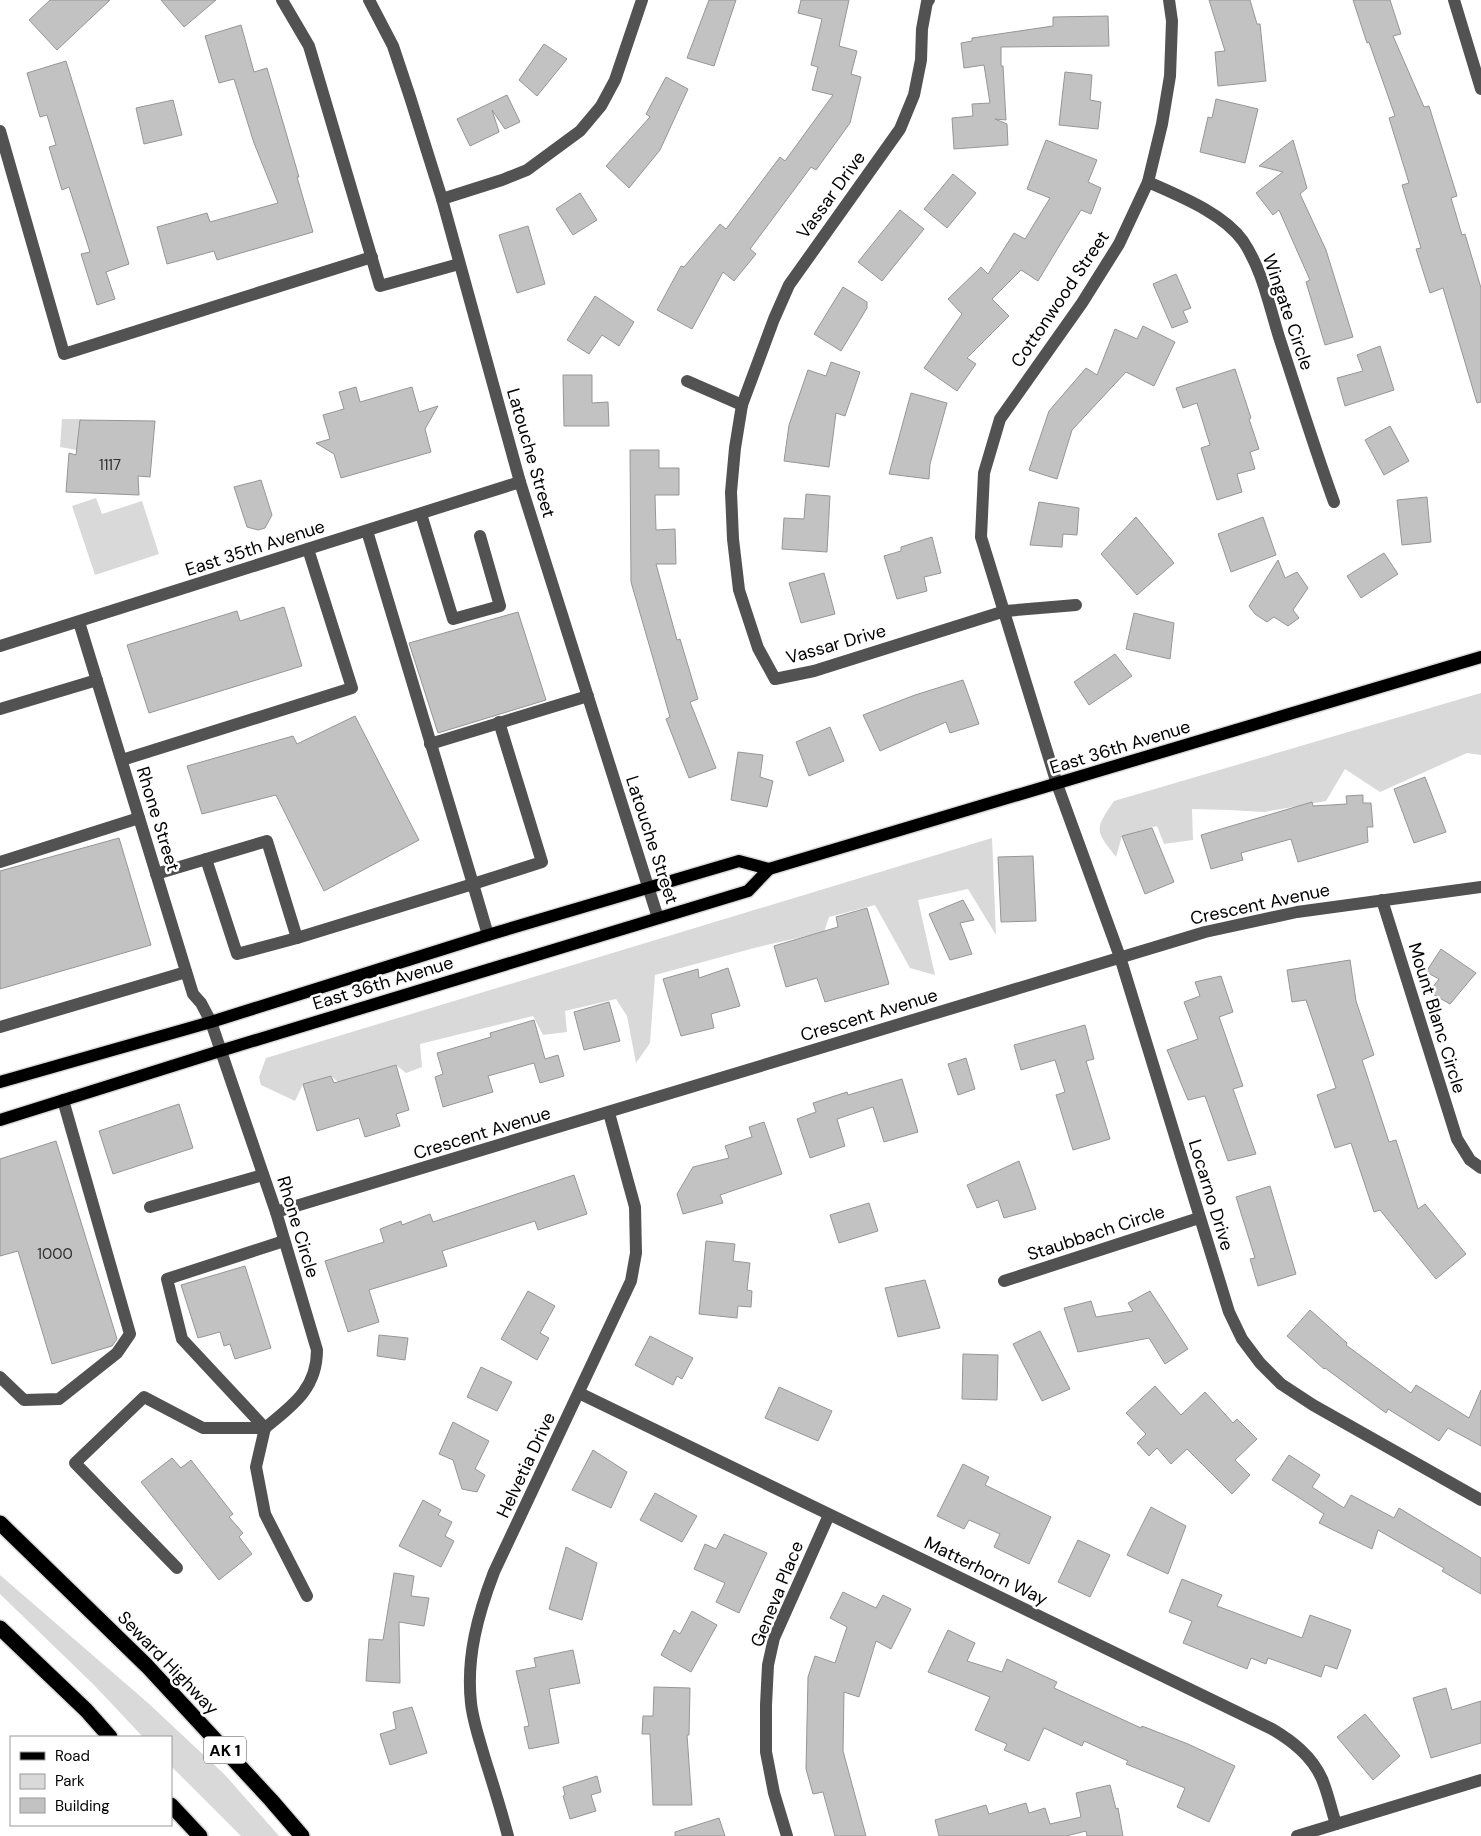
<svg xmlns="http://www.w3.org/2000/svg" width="1481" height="1836" font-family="'DM Sans',sans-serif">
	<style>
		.green { fill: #d9d9d9 }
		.building { fill: #c2c2c2; stroke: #969696 }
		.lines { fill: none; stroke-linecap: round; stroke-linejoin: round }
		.major-casing { stroke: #dbdbdb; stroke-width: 15 }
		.highway-casing { stroke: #dbdbdb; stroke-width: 18 }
		.minor { stroke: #525252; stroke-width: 12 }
		.major { stroke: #000; stroke-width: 12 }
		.highway { stroke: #000; stroke-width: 15 }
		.labels { text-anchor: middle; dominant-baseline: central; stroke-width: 5; stroke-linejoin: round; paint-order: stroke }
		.number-label { font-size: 15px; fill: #303030 }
		.shield { fill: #fff; stroke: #4c4c4c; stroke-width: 1 }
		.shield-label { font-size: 16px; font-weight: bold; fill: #000 }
		.street-label { font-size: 18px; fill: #000; stroke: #fff }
	</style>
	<rect width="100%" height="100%" fill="#fff"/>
	<g class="green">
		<polygon points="62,419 81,419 77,450 60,447"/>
		<polygon points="96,498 102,514 142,501 159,554 95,575 72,506"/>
		<path d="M1481,693V755L1467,753L1380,792L1345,769L1326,801L1264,812L1229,810L1192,809L1193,840L1164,844L1157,826L1122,836L1116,857C1095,830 1094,830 1114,801Z"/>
		<polygon points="992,838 996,935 968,889 918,900 935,975 910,968 875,905 829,917 824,932 758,947 655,975 650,1043 636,1063 627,1016 616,999 565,1011 567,1032 543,1035 533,1016 420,1044 422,1067 406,1073 396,1065 360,1075 353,1094 331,1076 303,1084 295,1101 261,1085 259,1077 266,1058"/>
		<polygon points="0,1575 148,1703 225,1775 279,1836 241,1836 171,1766 171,1737 143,1737 94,1685 0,1594"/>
	</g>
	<g class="building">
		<polygon points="50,0 110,0 57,50 29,20"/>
		<polygon points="161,0 216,0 184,27"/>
		<polygon points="709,0 736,0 714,66 687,58"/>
		<polygon points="801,0 849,0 839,46 857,51 851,74 861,77 850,123 816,170 811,167 750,249 756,254 734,281 723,272 692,329 657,310 681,266 684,267 720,224 726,229 780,157 785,161 833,95 812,90 818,67 811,65 822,19 798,13"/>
		<polygon points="1209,0 1250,0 1257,24 1260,24 1266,81 1218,86 1215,52 1225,51"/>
		<polygon points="1353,0 1390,0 1401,34 1393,36 1424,107 1429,106 1457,196 1451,198 1462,235 1465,234 1481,288 1481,402 1477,403 1443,288 1430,293 1416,249 1421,248 1402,185 1409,183 1389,118 1395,116 1369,42 1367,43"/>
		<polygon points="1108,16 1109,46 1001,47 1001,66 1003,66 1006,120 995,119 1007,124 1008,145 954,149 952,118 973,116 972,104 990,103 984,65 964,68 961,43 972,41 972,38 1053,26 1053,17"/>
		<polygon points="241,25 254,72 267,68 299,177 297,177 313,232 217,260 214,251 167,264 157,227 207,213 210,222 278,203 254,143 234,79 219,83 205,36"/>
		<polygon points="544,44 567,59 537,96 519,80"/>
		<polygon points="66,61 129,264 106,272 115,299 97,305 81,254 90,252 69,187 62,190 49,147 56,145 47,115 40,117 27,73"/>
		<polygon points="1065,72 1092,75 1090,100 1101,102 1098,129 1059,125"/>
		<polygon points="666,77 688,89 660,150 629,188 606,166 650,117 646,114"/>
		<polygon points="507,95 520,122 505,129 492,110 499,132 470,146 457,119"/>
		<polygon points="1216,99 1258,109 1245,163 1200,152 1208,117 1212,118"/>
		<polygon points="173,100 182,135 144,144 136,108"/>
		<polygon points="1046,140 1097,160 1088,182 1101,188 1091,214 1081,210 1038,281 1021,270 992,299 1009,316 967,358 976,364 957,391 924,368 962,314 948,299 981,267 988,274 1014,233 1025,239 1050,198 1027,189"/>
		<polygon points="1293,140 1307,188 1300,194 1326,250 1353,337 1325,345 1306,282 1310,280 1279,210 1273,215 1256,193 1283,172 1259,166"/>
		<polygon points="953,174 976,193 947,228 924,209"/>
		<polygon points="580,193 597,220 573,235 556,209"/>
		<polygon points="900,210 924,229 882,281 858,262"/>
		<polygon points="528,226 545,284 517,293 499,235"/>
		<polygon points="1176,274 1191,308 1183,311 1188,322 1172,328 1153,284"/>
		<polygon points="843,287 867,302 867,308 841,351 814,334"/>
		<polygon points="595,296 634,322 619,346 602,335 589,354 567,340"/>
		<polygon points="1143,326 1175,342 1154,386 1126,372 1072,430 1057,479 1029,470 1049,411 1086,368 1097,375 1115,329 1137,339"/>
		<polygon points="1380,346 1394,390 1345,406 1337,378 1363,371 1357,355"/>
		<polygon points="831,362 860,372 845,416 836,413 829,467 784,461 789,425 808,370 826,376"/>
		<polygon points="1235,369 1251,418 1249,419 1259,449 1250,452 1255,469 1237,474 1242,492 1217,500 1201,448 1210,445 1197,403 1183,408 1176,388"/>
		<polygon points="563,375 592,375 592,403 608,402 609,426 564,426"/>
		<polygon points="356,387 360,402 412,387 419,412 438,406 425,429 431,452 341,478 334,454 316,443 330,439 323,415 344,409 339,392"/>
		<polygon points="911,393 947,403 930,464 929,479 889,474"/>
		<polygon points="80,420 155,421 150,477 138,476 139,495 66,492 69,453 76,455"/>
		<polygon points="1390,426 1409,461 1384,475 1365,440"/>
		<polygon points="630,450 659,450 659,468 679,468 679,495 655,495 656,530 675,529 676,564 656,564 677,640 680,639 698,699 690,702 716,768 689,778 666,719 670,717 631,582"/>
		<polygon points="261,480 272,515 265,528 258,530 247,527 234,487"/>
		<polygon points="806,494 830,496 827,552 782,549 784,518 804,519"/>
		<polygon points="1427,497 1431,542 1402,545 1397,500"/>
		<polygon points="1039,502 1079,508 1077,535 1063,534 1062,547 1030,545"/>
		<polygon points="1136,517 1174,563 1137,595 1101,554"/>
		<polygon points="1263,517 1276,555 1231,572 1218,534"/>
		<polygon points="932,537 941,573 924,577 927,591 897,599 884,556 901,551 901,547"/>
		<polygon points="1384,553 1398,574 1361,598 1347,576"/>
		<polygon points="1278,560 1285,578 1297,572 1308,588 1293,610 1299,618 1288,626 1274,617 1267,622 1255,614 1249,606"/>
		<polygon points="824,573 835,614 801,623 789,583"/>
		<polygon points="284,607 302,666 149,713 127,645 237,611 240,621"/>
		<polygon points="518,612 546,700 438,733 409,643"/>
		<polygon points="1134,613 1174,623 1170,659 1126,649"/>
		<polygon points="1115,654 1132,676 1089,705 1074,682"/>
		<polygon points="963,680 979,724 950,733 946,722 880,751 863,715 915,695"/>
		<polygon points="355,716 419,840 324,891 276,795 202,814 187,766 293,736 297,744"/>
		<polygon points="830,727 844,761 809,776 796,742"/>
		<polygon points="738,752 763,755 760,777 773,781 767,807 731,800"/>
		<polygon points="1425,777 1446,832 1414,843 1394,789"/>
		<polygon points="1363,795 1363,803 1371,803 1373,827 1367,827 1368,842 1298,862 1291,839 1241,853 1243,860 1211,869 1201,835 1312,802 1313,806 1347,804 1346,796"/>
		<polygon points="1152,828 1174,882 1145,894 1122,836"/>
		<polygon points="119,838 151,945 0,989 0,871"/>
		<polygon points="1033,856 1036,921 1001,922 998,857"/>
		<polygon points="963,900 974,920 960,923 972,954 950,960 929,914"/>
		<polygon points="867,908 889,984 825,1002 817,978 786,987 774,946 838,927 836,917"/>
		<polygon points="1441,949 1476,973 1450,1004 1429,992 1439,979 1426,972"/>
		<polygon points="1350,960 1356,1001 1374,1055 1362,1060 1389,1142 1396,1140 1418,1209 1425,1204 1466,1254 1436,1279 1380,1210 1374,1212 1351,1143 1335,1148 1317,1095 1336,1088 1306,1000 1292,1002 1287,970"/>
		<polygon points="728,968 740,1006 711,1014 714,1028 681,1036 663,979 698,969 699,978"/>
		<polygon points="1221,976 1233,1012 1219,1017 1243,1086 1233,1089 1256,1154 1228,1161 1205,1096 1188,1100 1167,1050 1198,1039 1184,1002 1200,996 1195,982"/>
		<polygon points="609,1002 620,1041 584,1050 574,1012"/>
		<polygon points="534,1020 545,1059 558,1055 564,1076 540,1083 534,1063 488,1076 493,1092 443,1107 435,1077 443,1074 437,1053 491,1037 490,1033"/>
		<polygon points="1085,1025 1094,1059 1086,1061 1110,1139 1073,1150 1056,1095 1065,1092 1055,1060 1021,1070 1014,1045"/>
		<polygon points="966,1058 975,1089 958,1095 948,1064"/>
		<polygon points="396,1065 409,1110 396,1114 400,1126 365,1137 359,1118 317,1131 303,1084 331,1076 334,1083"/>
		<polygon points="902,1079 918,1132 884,1142 873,1107 837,1119 845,1146 810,1158 797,1119 816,1112 813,1103 847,1092 848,1095"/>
		<polygon points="179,1104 193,1148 113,1174 99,1131"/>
		<polygon points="764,1122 782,1174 720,1195 723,1203 683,1214 677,1194 693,1167 729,1158 725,1146 752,1137 749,1127"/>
		<polygon points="56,1141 117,1339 112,1346 52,1364 18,1251 0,1256 0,1159"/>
		<polygon points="1019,1161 1036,1209 1004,1218 998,1200 977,1208 967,1185"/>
		<polygon points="574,1175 587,1214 538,1230 535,1221 442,1251 447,1266 369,1290 379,1322 348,1332 325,1261 384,1242 380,1229 401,1221 402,1225 430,1214 433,1222"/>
		<polygon points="1270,1186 1296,1274 1258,1286 1250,1259 1255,1258 1236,1197"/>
		<polygon points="869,1203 878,1231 839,1243 830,1215"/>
		<polygon points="706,1241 735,1244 733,1261 750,1263 747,1290 752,1291 751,1307 738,1306 737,1318 699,1314"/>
		<polygon points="245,1266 271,1348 235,1359 230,1344 224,1346 220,1332 198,1338 181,1285"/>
		<polygon points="925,1280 940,1328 898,1337 885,1288"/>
		<polygon points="528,1291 555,1306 540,1333 549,1338 537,1360 501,1339"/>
		<polygon points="1150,1291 1188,1349 1165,1364 1149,1338 1078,1352 1064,1308 1091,1301 1096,1317 1133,1311 1128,1303"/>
		<polygon points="1310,1310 1347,1343 1346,1345 1411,1393 1416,1385 1469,1418 1481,1390 1481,1446 1448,1428 1439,1441 1388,1409 1386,1413 1325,1368 1324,1369 1287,1336"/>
		<polygon points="1040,1331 1070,1389 1042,1401 1013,1344"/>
		<polygon points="379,1335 408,1338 405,1360 377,1356"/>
		<polygon points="650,1336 693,1358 682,1379 677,1376 673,1385 635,1365"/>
		<polygon points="963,1354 998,1355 997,1400 962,1399"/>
		<polygon points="481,1367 512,1382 497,1411 467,1397"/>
		<polygon points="1155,1386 1181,1415 1205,1392 1233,1423 1237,1419 1257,1439 1235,1460 1250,1475 1232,1494 1187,1449 1171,1464 1157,1448 1149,1456 1137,1443 1146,1434 1126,1413"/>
		<polygon points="779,1387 832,1411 818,1441 765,1418"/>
		<polygon points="453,1422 489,1441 475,1469 485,1475 477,1492 462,1489 453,1460 439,1454"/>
		<polygon points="593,1450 627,1472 611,1508 572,1490"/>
		<polygon points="1289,1455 1320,1475 1312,1487 1344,1508 1351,1495 1394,1518 1399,1508 1481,1558 1481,1594 1442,1571 1444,1568 1378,1530 1372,1549 1319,1523 1324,1514 1272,1480"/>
		<polygon points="172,1458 181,1468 191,1460 233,1514 229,1517 243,1533 239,1537 252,1554 219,1580 141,1482"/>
		<polygon points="963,1464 989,1477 985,1485 1051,1517 1029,1564 994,1547 1000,1534 969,1520 964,1529 937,1516"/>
		<polygon points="655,1493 697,1516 682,1542 640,1520"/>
		<polygon points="423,1500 441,1510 438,1515 452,1522 445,1536 454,1541 441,1567 399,1546"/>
		<polygon points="1151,1507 1186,1526 1168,1574 1127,1555"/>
		<polygon points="724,1534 767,1553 739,1613 716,1602 725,1583 694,1569 705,1544 716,1549"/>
		<polygon points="1078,1540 1110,1555 1090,1597 1058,1582"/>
		<polygon points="566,1547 597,1563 582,1620 549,1609"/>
		<polygon points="394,1573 414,1576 411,1596 429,1598 424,1626 399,1622 400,1683 366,1681 369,1639 383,1640"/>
		<polygon points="1182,1579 1222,1595 1217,1606 1302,1638 1310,1615 1351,1630 1337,1669 1325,1665 1321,1677 1268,1658 1266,1664 1251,1658 1247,1669 1183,1643 1192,1621 1169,1612"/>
		<polygon points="843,1592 876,1608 883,1595 911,1609 891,1649 876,1641 859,1697 844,1692 843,1751 866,1836 835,1836 823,1792 813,1794 806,1769 808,1677 815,1656 835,1663 847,1627 830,1618"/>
		<polygon points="692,1611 717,1625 691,1672 661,1655 674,1630 680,1634"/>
		<polygon points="948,1630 975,1643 967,1661 1002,1672 1007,1659 1057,1682 1054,1688 1141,1728 1142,1726 1188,1744 1235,1766 1209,1822 1177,1807 1185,1788 1126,1764 1128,1761 1084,1741 1082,1746 1044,1728 1029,1761 1004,1750 1007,1744 975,1730 990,1697 928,1672"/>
		<polygon points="573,1650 580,1683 549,1689 559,1743 529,1749 524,1727 529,1726 516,1671 536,1667 534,1658"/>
		<polygon points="654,1687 690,1688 689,1735 687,1735 692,1805 653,1805 650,1734 642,1734 643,1716 653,1716"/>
		<polygon points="1446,1688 1452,1710 1481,1701 1481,1743 1431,1758 1413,1698"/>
		<polygon points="412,1707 427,1753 390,1765 380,1734 396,1729 393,1712"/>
		<polygon points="1365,1714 1400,1756 1373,1780 1337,1737"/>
		<polygon points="597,1776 601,1792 591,1795 596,1811 570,1819 563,1796 565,1795 563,1787"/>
		<polygon points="1110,1785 1116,1809 1118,1808 1123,1836 1087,1836 1086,1831 1066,1836 939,1836 935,1820 986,1805 989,1814 1026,1803 1029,1813 1045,1808 1050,1824 1081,1817 1076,1793"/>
		<polygon points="719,1818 725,1836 675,1836 675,1832"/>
	</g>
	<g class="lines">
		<g class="major-casing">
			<g id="major">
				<polyline points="0,1082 211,1022 488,935 739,861 769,869 1481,657"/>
				<polyline points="0,1120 220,1051 748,891 769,869"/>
			</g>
		</g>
		<g class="highway-casing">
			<g id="highway">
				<polyline points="0,1523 147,1666 271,1800 302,1836"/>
				<polyline points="0,1628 86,1710 110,1737"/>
				<polyline points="171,1805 200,1836"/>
			</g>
		</g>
		<g class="minor">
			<polyline points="282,0 309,46 380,286 459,264"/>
			<polyline points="369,0 393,46 410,97 442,199 520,482 658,918"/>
			<polyline points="929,0 927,2 922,29 921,60 914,95 900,129 789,285 774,319 742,405 735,448 731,492 733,539 739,590 758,648 775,679 814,671 1005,611 1076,605"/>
			<polyline points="1169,0 1172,21 1170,76 1162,124 1148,182 1119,244 1082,303 1000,419 984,473 981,537 1057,784 1120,957 1229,1312 1242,1339 1260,1363 1281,1384 1313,1405 1481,1500"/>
			<polyline points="1454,0 1481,89"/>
			<polyline points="0,131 64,354 372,257"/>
			<path d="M1148,182C1179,196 1223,213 1243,241C1262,269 1269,305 1279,337C1297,392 1314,447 1334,502"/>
			<polyline points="442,199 502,180 527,170 580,131 601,106 615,80 642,0"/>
			<polyline points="687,381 742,405"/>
			<polyline points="421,514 453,619 500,606 480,536"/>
			<polyline points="367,531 473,884 542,862 499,722"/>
			<path d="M79,622L193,994L201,1003L211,1022L276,1212L317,1350C317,1389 292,1406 265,1428"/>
			<polyline points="0,646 520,482"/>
			<polyline points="0,709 97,680"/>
			<polyline points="430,744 588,696"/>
			<polyline points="122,760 352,688 308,549"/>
			<polyline points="206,859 237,954 297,938"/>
			<polyline points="0,862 139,818"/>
			<polyline points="156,874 267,841 297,938 473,884 488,935"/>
			<polyline points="1382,900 1457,1139 1470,1160 1481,1168"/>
			<polyline points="0,1027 186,972"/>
			<polyline points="150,1207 263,1175"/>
			<polyline points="276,1212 1205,932 1297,912 1481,887"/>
			<polyline points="1004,1281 1199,1218"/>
			<polyline points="0,1377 24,1400 59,1399 117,1353 130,1334 63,1100"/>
			<path d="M579,1393L1272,1729C1292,1741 1312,1756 1322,1779C1328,1793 1331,1809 1336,1824"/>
			<polyline points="265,1428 182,1339 167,1279 284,1241"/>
			<polyline points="265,1428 256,1467 265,1514 307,1596"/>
			<polyline points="177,1568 75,1463 144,1397 203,1428 265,1428"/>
			<path d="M508,1836C501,1810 493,1784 485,1759C480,1741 473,1722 471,1703C466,1657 478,1614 494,1572L631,1281L636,1253L635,1207L609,1113"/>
			<polyline points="787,1836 774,1793 766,1752 766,1705 768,1665 774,1638 829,1515"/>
			<polyline points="1297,1836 1481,1780"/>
		</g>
		<use href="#major" class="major"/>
		<use href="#highway" class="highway"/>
	</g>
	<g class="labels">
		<g class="number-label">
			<text x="110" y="465">1117</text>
			<text x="55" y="1254">1000</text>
		</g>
		<rect class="shield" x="204" y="1736.5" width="42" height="27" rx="4"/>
		<g class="shield-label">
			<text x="225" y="1750">AK 1</text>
		</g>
		<g class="street-label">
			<text transform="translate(831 195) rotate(-54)">Vassar Drive</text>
			<text transform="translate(1060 299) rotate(-56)">Cottonwood Street</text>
			<text transform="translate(1288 312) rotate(71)">Wingate Circle</text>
			<text transform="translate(531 453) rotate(74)">Latouche Street</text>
			<text transform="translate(255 548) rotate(-18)">East 35th Avenue</text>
			<text transform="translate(836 644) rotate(-16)">Vassar Drive</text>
			<text transform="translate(1120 747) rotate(-17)">East 36th Avenue</text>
			<text transform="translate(158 819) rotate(73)">Rhone Street</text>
			<text transform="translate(652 840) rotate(72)">Latouche Street</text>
			<text transform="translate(1260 904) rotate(-12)">Crescent Avenue</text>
			<text transform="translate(383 983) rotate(-17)">East 36th Avenue</text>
			<text transform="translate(869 1015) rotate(-17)">Crescent Avenue</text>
			<text transform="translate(1437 1018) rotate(73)">Mount Blanc Circle</text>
			<text transform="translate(482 1133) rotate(-17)">Crescent Avenue</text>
			<text transform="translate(1211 1195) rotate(73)">Locarno Drive</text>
			<text transform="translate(298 1227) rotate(73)">Rhone Circle</text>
			<text transform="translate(1096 1233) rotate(-18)">Staubbach Circle</text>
			<text transform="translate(526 1465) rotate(-65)">Helvetia Drive</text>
			<text transform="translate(986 1571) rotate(26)">Matterhorn Way</text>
			<text transform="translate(777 1594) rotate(-68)">Geneva Place</text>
			<text transform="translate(168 1663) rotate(46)">Seward Highway</text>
		</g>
	</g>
	<rect x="10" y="1736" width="162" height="90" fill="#ffffff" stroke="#999999"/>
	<rect x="20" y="1752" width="25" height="8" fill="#000000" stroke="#999999"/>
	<text x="55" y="1761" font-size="15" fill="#000000">Road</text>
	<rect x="20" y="1774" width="25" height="15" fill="#d9d9d9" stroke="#999999"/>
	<text x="55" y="1786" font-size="15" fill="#000000">Park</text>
	<rect x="20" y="1798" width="25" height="15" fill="#c2c2c2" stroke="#999999"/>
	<text x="55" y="1811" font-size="15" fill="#000000">Building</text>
</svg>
